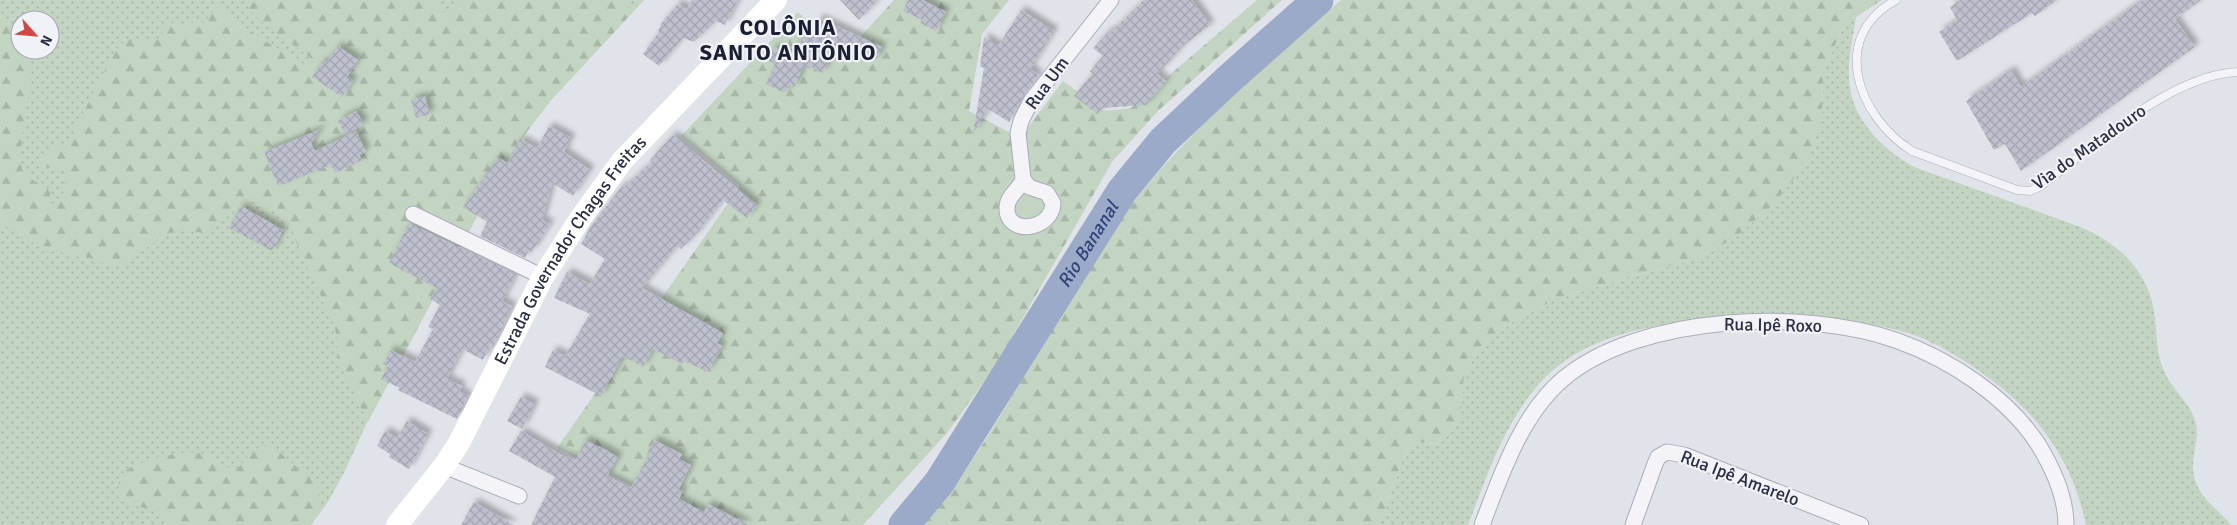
<svg xmlns="http://www.w3.org/2000/svg" width="2237" height="525" font-family="Signika,sans-serif">
	<style>
		.grass { fill: url(#grass-dots); fill-rule: evenodd }
		.forest { fill: url(#forest-firs) }
		.park { fill: #c3d4c2 }
		.lines { fill: none; stroke-linecap: round; stroke-linejoin: round }
		.river { stroke: #9caaca; stroke-width: 31 }
		.building { fill: url(#building-cross-hatch); filter: url(#shadow) }
		.lane-casing { stroke: #aaadb8; stroke-width: 9 }
		.street-casing { stroke: #aaadb8; stroke-width: 17 }
		.lane { stroke: #f4f4f8; stroke-width: 8 }
		.street { stroke: #f4f4f8; stroke-width: 15 }
		.secondary { stroke: #fff; stroke-width: 22 }
		.labels { text-anchor: middle; dominant-baseline: central; stroke-width: 4.5; stroke-linejoin: round; paint-order: stroke }
		.street-label { font-size: 18px; fill: #292e42; stroke: #f1f2f7 }
		.water-label { font-size: 19px; font-style: italic; fill: #324576; stroke: #f1f2f7 }
		.district-label { font-size: 22px; font-weight: bold; letter-spacing: 1px; fill: #1b1f32; stroke: #f1f2f7 }
	</style>
	<defs>
		<pattern id="grass-dots" width="8" height="8" patternUnits="userSpaceOnUse" patternTransform="scale(1.25)"><rect width="8" height="8" fill="#c3d4c2"/><path d="M2 2h.1M6 6h.1" fill="none" stroke="#a8b6a8" stroke-width="1.8" stroke-linecap="round"/></pattern>
		<pattern id="forest-firs" width="22" height="20" patternUnits="userSpaceOnUse" patternTransform="scale(1.25)"><rect width="22" height="20" fill="#c3d4c2"/><path d="M5 1l3.5 6h-7zM16 11l3.5 6h-7z" fill="#a8b6a8"/></pattern>
		<pattern id="building-cross-hatch" width="8" height="8" patternUnits="userSpaceOnUse" patternTransform="scale(1.25)"><rect width="8" height="8" fill="#bec1cd"/><path d="M0 0l8 8M0 8l8-8" fill="none" stroke="#a3a6b1"/></pattern>
		<filter id="shadow"><feDropShadow dx="4.5" dy="-4.5" stdDeviation="2.5" flood-color="#0004"/></filter>
	</defs>
	<rect width="100%" height="100%" fill="#e1e3ea"/>
	<g class="grass">
		<path d="M0,0H644L552,99L528,130L495,183L375,405L344,473L328,502L311,525H0ZM20,20H50V50H20Z"/>
		<path d="M1856,17C1853,37 1848,57 1849,78C1850,118 1882,149 1914,167L2083,228C2122,246 2150,273 2155,318C2157,334 2156,350 2162,366C2169,388 2193,404 2196,425C2199,439 2193,452 2193,466C2193,494 2215,506 2231,525H2086C2072,458 2037,412 1982,373C1961,358 1938,344 1914,335C1855,315 1762,312 1701,319C1654,325 1601,334 1562,363C1511,401 1490,468 1468,525H1379L1406,451L1415,442L1440,444L1457,424L1461,407L1464,376L1477,351L1492,336L1517,319L1558,298L1698,258L1733,239L1822,120L1823,73L1842,30Z"/>
	</g>
	<g class="forest">
		<path d="M244,0H433L439,5L445,15L453,6L464,5L459,0H623L629,9L634,11L552,99L528,130L495,183L368,422L337,358L338,340L333,323L294,237C293,230 292,224 287,219C281,213 254,201 247,201L206,233L178,230L164,235L122,266L109,265L84,256L48,251L0,224V20C13,22 20,38 20,50H24C37,81 22,117 21,149C21,156 20,165 23,171C28,181 43,183 50,191V204L62,202L66,174L62,169L50,168L42,164C38,143 62,150 71,138C82,116 92,94 104,72C113,57 113,50 128,38C151,38 157,51 167,21C181,28 192,19 206,23L217,4C232,20 251,34 270,44C283,52 296,53 305,67L314,61C295,43 255,25 244,0Z"/>
		<polygon points="894,0 1009,0 982,34 969,111 1020,138 1063,81 1104,111 1131,108 1257,0 1282,0 1158,111 1112,162 996,365 947,433 863,525 711,525 557,448 740,186 681,136 798,12 845,54"/>
		<path d="M1341,0H1882L1856,17L1842,30L1823,73L1822,120L1808,160L1774,204L1733,239L1698,258L1558,298L1517,319L1492,336L1477,351L1464,376L1461,407L1457,424L1440,444L1415,442L1406,451L1379,525H923C938,505 955,486 969,465C1023,384 1067,295 1124,215C1184,133 1265,67 1341,0Z"/>
		<path d="M263,445L275,449L297,467L312,475L318,482L321,511L311,525H173L162,514L132,504L119,493C118,485 118,478 124,472C137,461 186,448 202,454C217,459 219,468 237,469L253,451Z"/>
	</g>
	<path class="park" d="M1022,192C1032,193 1043,195 1046,206C1039,218 1028,222 1016,217L1012,208Z"/>
	<g class="lines">
		<path class="river" id="s1" d="M904,525L939,483L1122,191L1163,141L1229,79L1318,0"/>
	</g>
	<g class="building">
		<polygon points="692,0 738,0 725,25 716,21 694,42 683,38 659,66 643,54 659,32 658,30 661,26 660,25 678,4 687,9"/>
		<polygon points="840,0 878,0 859,20"/>
		<polygon points="908,0 923,0 946,12 936,31 920,23 922,20 903,11"/>
		<polygon points="1144,0 1192,0 1210,25 1183,46 1157,74 1166,81 1146,105 1103,108 1097,114 1074,96 1092,74 1090,71 1103,56 1093,48 1109,31 1111,32"/>
		<polygon points="1961,0 2057,0 2035,16 2032,13 1957,61 1939,32 1957,20 1950,7"/>
		<polygon points="2142,0 2201,0 2175,19 2195,47 2021,171 2005,144 1994,150 1966,101 2011,70 2021,87"/>
		<polygon points="1021,10 1054,31 1030,69 1039,75 1024,95 1009,122 988,109 973,134 984,68 980,66 984,37 998,46"/>
		<polygon points="819,18 882,47 876,60 839,45 822,73 811,67 810,69 804,65 794,87 789,85 785,93 766,84 775,64 768,60 774,47 788,54 814,29"/>
		<polygon points="338,46 358,60 347,77 353,81 342,97 312,77 323,61 326,63"/>
		<polygon points="425,96 430,114 416,118 411,100"/>
		<polygon points="356,111 364,124 345,135 338,121"/>
		<polygon points="549,126 571,138 564,152 590,170 573,196 552,183 542,220 550,224 532,252 529,250 525,258 480,236 487,222 463,207 498,157 507,163 520,139 537,148"/>
		<polygon points="321,129 311,143 315,151 356,131 366,152 359,155 362,160 335,173 331,165 278,186 264,152"/>
		<polygon points="673,135 757,205 747,218 723,200 698,232 681,249 677,246 642,288 723,333 717,343 722,346 708,372 684,361 682,364 653,349 643,367 623,356 601,396 545,367 553,350 565,356 590,314 554,298 567,272 590,284 605,259 581,244 591,226 622,186 624,187 652,162 650,160"/>
		<polygon points="241,206 283,230 272,251 229,228"/>
		<polygon points="409,223 516,274 502,301 512,306 493,348 490,346 483,360 462,349 447,379 462,386 459,391 468,396 457,419 398,390 400,388 381,379 388,366 383,364 391,350 415,362 433,329 428,327 440,305 430,299 436,288 389,263"/>
		<polygon points="521,397 535,404 522,429 507,421"/>
		<polygon points="407,421 428,434 409,469 389,457 390,454 377,446 385,431 397,438"/>
		<polygon points="521,431 565,457 566,456 576,460 585,440 604,449 618,457 607,476 631,488 649,455 647,454 654,440 682,454 679,459 691,465 679,489 683,491 679,499 704,512 708,504 749,525 531,525 555,477 509,451"/>
		<polygon points="474,502 514,525 461,525"/>
	</g>
	<g class="lines">
		<g class="lane-casing">
			<path id="lane" d="M1896,0C1828,37 1858,117 1912,151L2017,190L2030,191L2041,186C2092,147 2171,75 2237,72"/>
		</g>
		<g class="street-casing">
			<g id="street">
				<path d="M1023,179C1020,190 1007,195 1007,208C1006,236 1052,231 1053,203L1047,193L1029,187L1023,179L1018,133L1021,121L1031,101L1111,0"/>
				<polyline points="413,214 543,277"/>
				<polyline points="444,466 519,496"/>
				<path d="M1482,525C1501,475 1521,415 1563,379C1640,314 1807,308 1898,341C1951,360 2007,397 2038,444C2052,467 2066,498 2066,525"/>
				<polyline points="1633,525 1655,464 1658,457 1667,452 1684,455 1861,525"/>
			</g>
		</g>
		<use href="#lane" class="lane"/>
		<use href="#street" class="street"/>
		<path class="secondary" id="s2" d="M397,525L444,466L459,443L543,277L580,219L622,161L776,0"/>
	</g>
	<g class="labels">
		<g class="street-label">
			<text transform="translate(1047 83) rotate(-54)">Rua Um</text>
			<text transform="translate(2089 147) rotate(-35)">Via do Matadouro</text>
			<text stroke="none"><textPath href="#s2" startOffset="326">Estrada Governador Chagas Freitas</textPath></text>
			<text transform="translate(1773 325) rotate(1)">Rua Ipê Roxo</text>
			<text transform="translate(1740 478) rotate(21)">Rua Ipê Amarelo</text>
		</g>
		<g class="water-label">
			<text stroke="none"><textPath href="#s1" startOffset="336">Rio Bananal</textPath></text>
		</g>
		<g class="district-label">
			<text x="788" y="27">COLÔNIA<tspan x="788" dy="25">SANTO ANTÔNIO</tspan></text>
		</g>
	</g>
	<g transform="translate(35 35) rotate(117)"><circle r="24" fill="#f1f2f7" stroke="#a1a4af"/>
	<path d="M0-4L9 19L0 12L-9 19Z" fill="#d04745"/>
	<text y="-8" font-size="14" font-weight="bold" text-anchor="middle" fill="#292e42">N</text>
	</g>
</svg>
